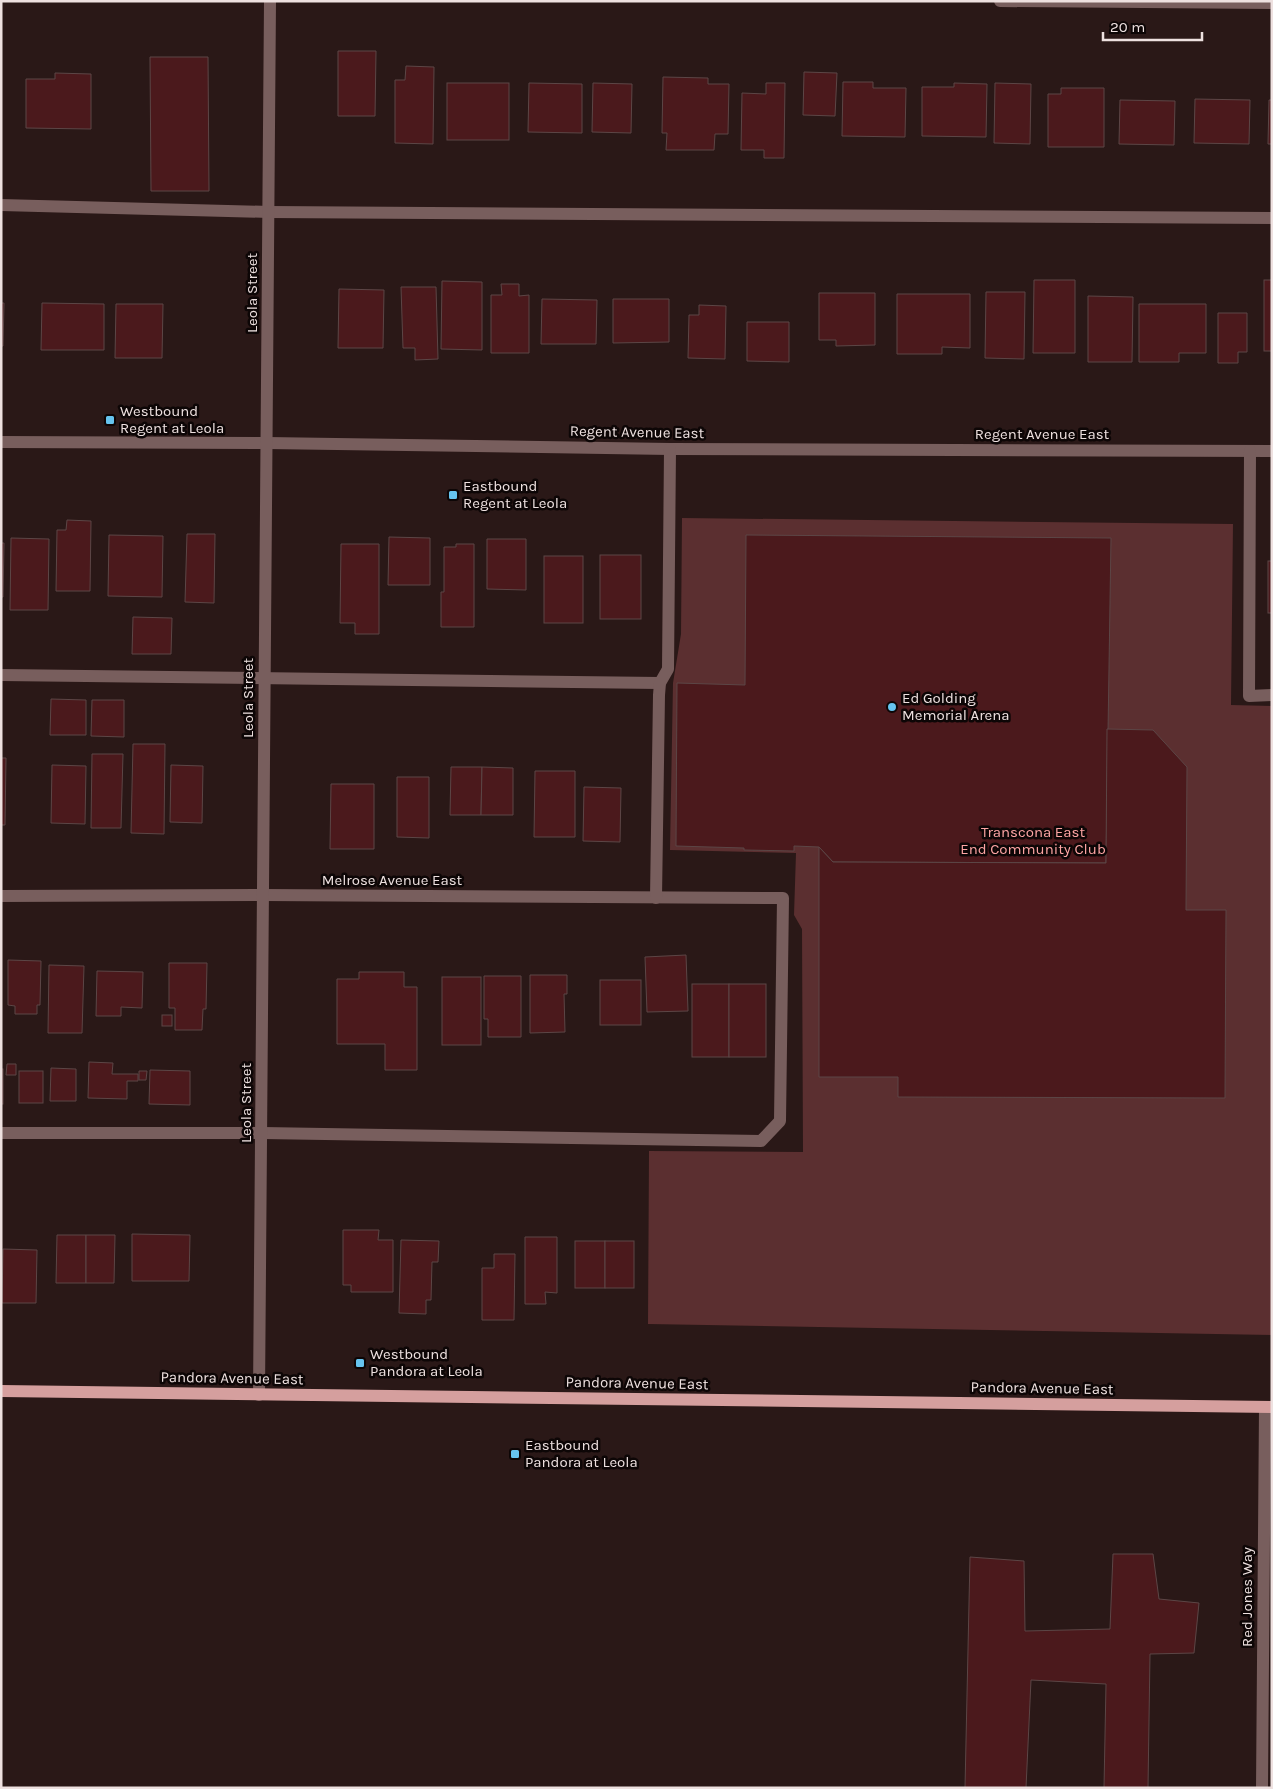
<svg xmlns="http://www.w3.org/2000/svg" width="1273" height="1789" font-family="Karla,sans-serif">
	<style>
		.green { fill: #5b2f30 }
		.building { fill: #4b191c; stroke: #5c4646 }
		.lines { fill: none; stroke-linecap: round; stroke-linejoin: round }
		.minor { stroke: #785e5d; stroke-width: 12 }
		.major { stroke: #d59f9e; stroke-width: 12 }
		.poi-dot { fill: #66c4ef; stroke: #0d0606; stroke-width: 2 }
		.labels { text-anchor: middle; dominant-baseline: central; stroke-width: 5; stroke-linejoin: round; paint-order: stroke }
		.street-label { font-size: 15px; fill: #eee1e0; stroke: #0d0606 }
		.poi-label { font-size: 15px; fill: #eee1e0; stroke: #0d0606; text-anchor: start }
		.park-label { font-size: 15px; fill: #fea5a4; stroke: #0d0606 }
	</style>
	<rect width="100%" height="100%" fill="#2a1817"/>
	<polygon class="green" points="682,518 1233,524 1231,705 1272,706 1272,1335 648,1324 649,1151 803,1152 802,929 794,915 796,853 670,850 673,683 681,634"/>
	<g class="building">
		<polygon points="338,51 376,51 375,116 338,116"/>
		<polygon points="150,57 208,57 209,191 151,191"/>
		<polygon points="406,66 434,67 433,144 395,143 395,80 405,80"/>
		<polygon points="804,72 837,73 835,116 803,115"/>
		<polygon points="55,73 91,74 91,129 26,128 26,79 55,79"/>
		<polygon points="663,77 708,78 708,84 729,84 728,134 715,134 714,150 666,150 667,133 662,133"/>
		<polygon points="843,82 873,82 873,88 906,88 905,137 842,136"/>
		<rect x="447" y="83" width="62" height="57"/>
		<polygon points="529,83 582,84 582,133 528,132"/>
		<polygon points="593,83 632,84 631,133 592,132"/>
		<polygon points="766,83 785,83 784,158 764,158 764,150 741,150 742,93 766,94"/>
		<polygon points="954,83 987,84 986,137 922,136 922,87 954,87"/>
		<polygon points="995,83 1031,84 1030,144 994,143"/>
		<polygon points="1061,88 1104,88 1104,147 1048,147 1048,94 1061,94"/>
		<polygon points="1195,99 1250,100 1249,144 1194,143"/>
		<polygon points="1120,100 1175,101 1174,145 1119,144"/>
		<polygon points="1269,100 1272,100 1272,144 1268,144"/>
		<polygon points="1034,280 1075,280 1075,353 1033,353"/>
		<rect x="1264" y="280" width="8" height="71"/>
		<polygon points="442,281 482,282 482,350 441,349"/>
		<polygon points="501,284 519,284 519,296 529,295 529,353 491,353 491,295 502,295"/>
		<polygon points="401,287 436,287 438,359 415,360 415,348 403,348"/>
		<polygon points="339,289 384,290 383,348 338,348"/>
		<polygon points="986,292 1025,292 1024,359 985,358"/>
		<polygon points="819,293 875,293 875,345 836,346 836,340 819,340"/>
		<polygon points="897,294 970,294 970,348 942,347 942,354 897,354"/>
		<polygon points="1088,296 1133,297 1132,362 1088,362"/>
		<polygon points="542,299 597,300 596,344 541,344"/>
		<polygon points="613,299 669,299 669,342 613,343"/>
		<polygon points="1,303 4,303 3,346 1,346"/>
		<polygon points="42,303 104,304 104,350 41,350"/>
		<polygon points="116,304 163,304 162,358 115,358"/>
		<polygon points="1139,304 1206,304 1206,353 1179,353 1179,362 1139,362"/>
		<polygon points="699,305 726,306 725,359 688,358 689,315 699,315"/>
		<polygon points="1218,313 1247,313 1247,352 1238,352 1238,363 1218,363"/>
		<polygon points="747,322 789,322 789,362 747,361"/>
		<polygon points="67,520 91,521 90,591 56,591 57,530 66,530"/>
		<polygon points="187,534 215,534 214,603 185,602"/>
		<polygon points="109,535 163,536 162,597 108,596"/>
		<polygon points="746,535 1111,538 1106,863 833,862 819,847 794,846 794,851 744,850 744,848 676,846 677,683 745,685"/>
		<polygon points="389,537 430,538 430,585 388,585"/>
		<polygon points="11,538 49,539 48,610 10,610"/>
		<polygon points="487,539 526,539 526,590 487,589"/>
		<polygon points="1,543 4,543 3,597 1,597"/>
		<polygon points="341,544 379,544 379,634 355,634 355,623 340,623"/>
		<polygon points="456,544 474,544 474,627 441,627 441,592 444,592 444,547 456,547"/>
		<rect x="600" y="555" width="41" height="64"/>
		<rect x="544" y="556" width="39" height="67"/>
		<rect x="1268" y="561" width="4" height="52"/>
		<polygon points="133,617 172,618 171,654 132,654"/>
		<polygon points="51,699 86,700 86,735 50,735"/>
		<polygon points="92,700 124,700 124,737 91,736"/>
		<polygon points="1107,729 1153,730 1187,767 1186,910 1226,910 1225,1098 898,1097 898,1077 819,1077 819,847 833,862 1106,863"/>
		<polygon points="133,744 165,744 164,834 131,833"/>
		<polygon points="92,754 123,754 121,828 91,828"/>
		<polygon points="1,758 6,758 5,825 1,825"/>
		<polygon points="52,765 86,766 85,824 51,823"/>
		<polygon points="171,765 203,766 202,823 170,822"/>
		<polygon points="451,767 482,767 481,815 450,815"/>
		<polygon points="482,767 513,768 513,815 481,815"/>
		<polygon points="535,771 575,771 575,837 534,837"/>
		<polygon points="397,777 429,777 429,838 397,837"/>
		<polygon points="331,784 374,784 374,849 330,849"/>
		<polygon points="584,787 621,788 620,842 583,841"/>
		<polygon points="686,955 688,1011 647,1012 645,957"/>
		<polygon points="8,960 41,961 40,1005 37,1005 37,1014 15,1014 15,1006 8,1005"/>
		<polygon points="169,963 207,963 206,1009 203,1009 202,1030 175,1030 175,1008 169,1008"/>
		<polygon points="49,965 84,966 82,1033 48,1033"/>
		<polygon points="97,971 143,972 142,1008 121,1007 121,1016 96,1016"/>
		<polygon points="359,972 404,972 404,987 417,987 417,1070 385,1070 385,1044 337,1044 337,979 359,979"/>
		<polygon points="530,975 567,975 567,994 564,994 565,1032 530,1033"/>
		<polygon points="484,976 521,976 521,1037 488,1037 488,1019 484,1019"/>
		<rect x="442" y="977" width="39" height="68"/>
		<rect x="600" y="980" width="41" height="45"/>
		<rect x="692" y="984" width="37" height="73"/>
		<rect x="729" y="984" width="37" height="73"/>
		<rect x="162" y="1015" width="10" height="11"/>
		<polygon points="89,1062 113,1063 112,1074 138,1074 138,1081 127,1081 127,1099 88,1098"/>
		<polygon points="7,1064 16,1064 16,1075 6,1075"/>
		<polygon points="51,1068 76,1069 76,1101 50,1101"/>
		<rect x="1" y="1069" width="2" height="35"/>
		<polygon points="150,1070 190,1071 190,1105 149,1104"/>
		<rect x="19" y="1071" width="24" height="32"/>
		<polygon points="139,1071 147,1071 146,1080 139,1080"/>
		<polygon points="343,1230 379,1230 378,1240 393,1240 393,1292 351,1292 351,1285 343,1285"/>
		<polygon points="132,1234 190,1235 189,1281 132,1281"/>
		<polygon points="57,1235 86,1235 86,1283 56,1283"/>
		<polygon points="86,1235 115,1235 114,1283 86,1283"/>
		<polygon points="525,1237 557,1237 557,1293 545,1292 546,1304 525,1304"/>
		<polygon points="401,1240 439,1241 438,1262 432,1262 431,1300 426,1300 426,1314 399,1313"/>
		<rect x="575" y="1241" width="30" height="47"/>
		<rect x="605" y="1241" width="29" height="47"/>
		<polygon points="3,1249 37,1250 36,1303 2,1303"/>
		<polygon points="494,1254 515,1254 514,1320 482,1320 482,1268 494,1268"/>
		<polygon points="1113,1554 1153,1554 1159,1599 1199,1603 1194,1653 1150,1654 1148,1788 1104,1788 1106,1684 1031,1680 1026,1788 965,1788 970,1557 1024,1561 1025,1631 1110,1629"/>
	</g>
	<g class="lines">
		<g class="minor">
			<polyline points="1000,1 1272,3"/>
			<polyline points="1,205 269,212 1272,218"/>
			<polyline points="1,442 267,443 670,449 1272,451"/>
			<polyline points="1250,451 1249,696 1272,695"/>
			<polyline points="1,675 660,683"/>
			<polyline points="1,896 263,895 783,898 780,1121 761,1141 263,1133 1,1133"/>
			<polyline points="656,898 659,695 660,683 668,669 670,449"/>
			<polyline points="259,1395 270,1"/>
			<polyline points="1262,1788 1265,1407"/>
		</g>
		<polyline class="major" points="1,1391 1272,1407"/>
	</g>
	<g class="poi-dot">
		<rect x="105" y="415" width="10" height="10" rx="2.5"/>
		<rect x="448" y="490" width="10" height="10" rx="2.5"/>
		<circle cx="892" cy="707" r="5"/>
		<rect x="355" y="1358" width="10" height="10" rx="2.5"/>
		<rect x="510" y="1449" width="10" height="10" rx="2.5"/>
	</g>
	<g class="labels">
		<g class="street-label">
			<text transform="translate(252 293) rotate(-90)">Leola Street</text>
			<text transform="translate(637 432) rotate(1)">Regent Avenue East</text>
			<text x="1042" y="434">Regent Avenue East</text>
			<text transform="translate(248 698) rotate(-90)">Leola Street</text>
			<text x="392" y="880">Melrose Avenue East</text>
			<text transform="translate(246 1103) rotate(-90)">Leola Street</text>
			<text transform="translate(232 1378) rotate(1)">Pandora Avenue East</text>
			<text transform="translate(637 1383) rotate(1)">Pandora Avenue East</text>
			<text transform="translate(1042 1388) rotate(1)">Pandora Avenue East</text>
			<text transform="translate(1247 1597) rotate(-90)">Red Jones Way</text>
		</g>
		<g class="poi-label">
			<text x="120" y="411">Westbound<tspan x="120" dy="17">Regent at Leola</tspan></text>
			<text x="463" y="486">Eastbound<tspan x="463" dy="17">Regent at Leola</tspan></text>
			<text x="902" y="698">Ed Golding<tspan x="902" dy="17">Memorial Arena</tspan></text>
			<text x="370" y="1354">Westbound<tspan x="370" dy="17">Pandora at Leola</tspan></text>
			<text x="525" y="1445">Eastbound<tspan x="525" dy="17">Pandora at Leola</tspan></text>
		</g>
		<g class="park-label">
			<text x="1033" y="832">Transcona East<tspan x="1033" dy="17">End Community Club</tspan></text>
		</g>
	</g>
	<rect width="1273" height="1789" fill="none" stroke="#eee1e0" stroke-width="5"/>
	<path d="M1103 32v8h99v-8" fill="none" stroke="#eee1e0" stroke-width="2.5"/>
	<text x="1110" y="32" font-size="15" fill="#eee1e0" stroke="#0d0606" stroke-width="4" paint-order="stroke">20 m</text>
</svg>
